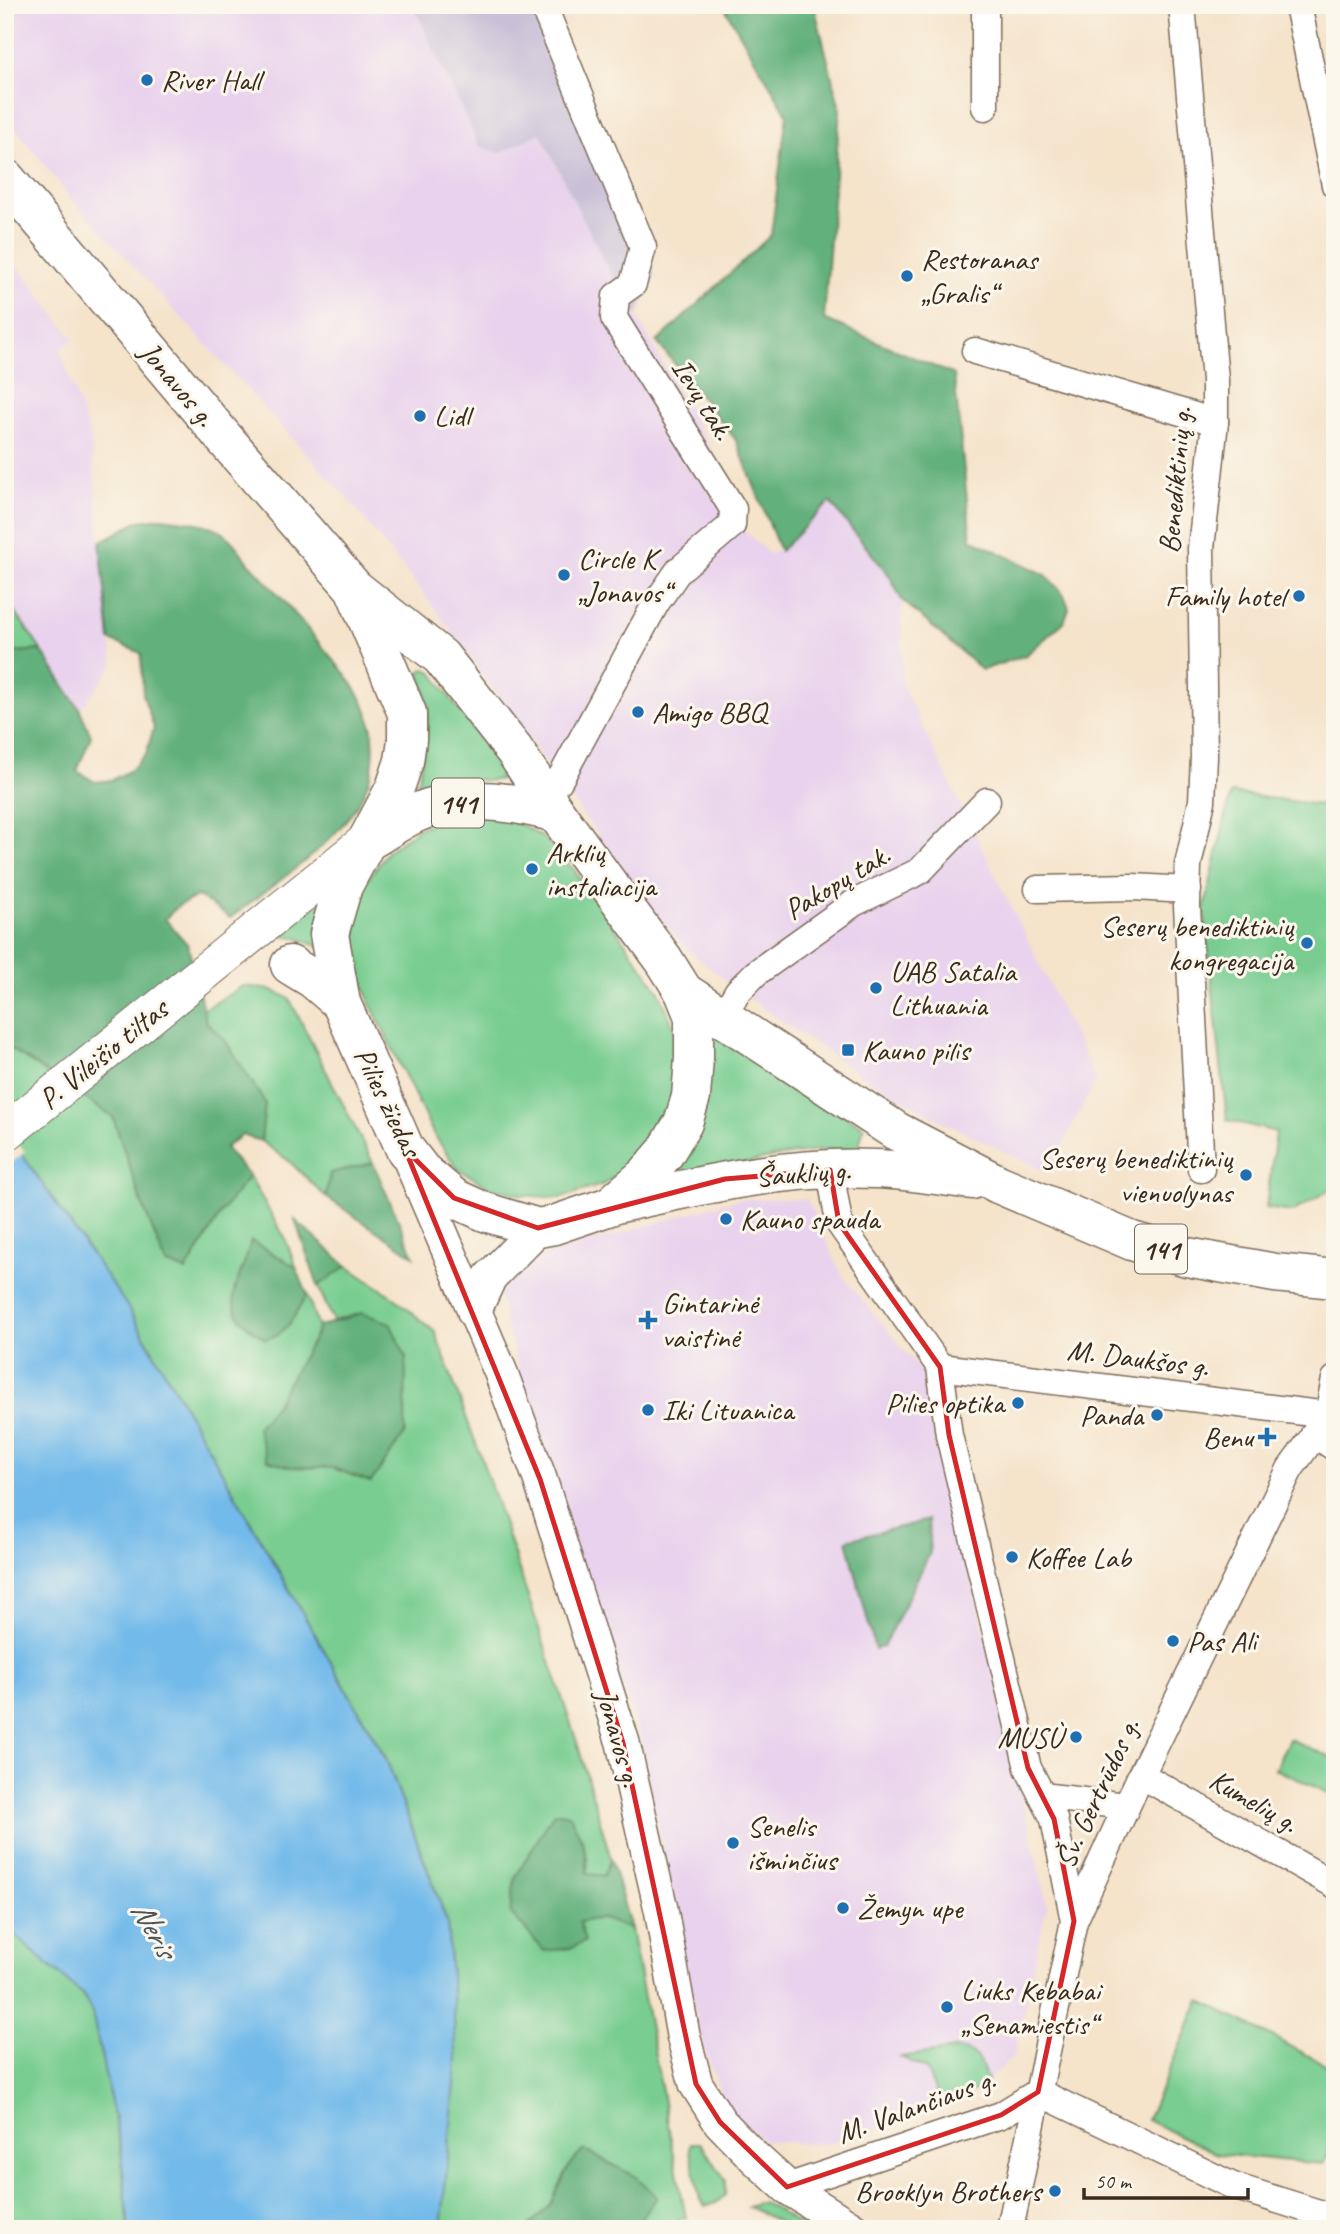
<svg xmlns="http://www.w3.org/2000/svg" width="1340" height="2234" font-family="Caveat,sans-serif">
	<style>
		.built { fill: #e9d2ed }
		.industrial { fill: #c9bfd7 }
		.green { fill: #79cd91; stroke: #5a7c58; stroke-width: 2 }
		.forest { fill: #62b07b; stroke: #4e6d4c; stroke-width: 2 }
		.water { fill: #72baea; stroke: #567284; stroke-width: 2 }
		.pier { fill: #f5e3ca }
		.lines { fill: none; stroke-linecap: round; stroke-linejoin: round }
		.minor-casing { stroke: #7c6b5a; stroke-width: 29 }
		.tertiary-casing { stroke: #7c6b5a; stroke-width: 36 }
		.secondary-casing { stroke: #7c6b5a; stroke-width: 39 }
		.primary-casing { stroke: #7c6b5a; stroke-width: 41 }
		.minor { stroke: #fff; stroke-width: 26 }
		.tertiary { stroke: #fff; stroke-width: 33 }
		.secondary { stroke: #fff; stroke-width: 37 }
		.primary { stroke: #fff; stroke-width: 38 }
		.marked { fill: none; stroke: #d62828; stroke-width: 5; stroke-linejoin: round }
		.poi-dot { fill: #1f6fb2; stroke: #fbf7ec; stroke-width: 2.5 }
		.labels { text-anchor: middle; dominant-baseline: central; stroke-width: 6; stroke-linejoin: round; paint-order: stroke }
		.shield { fill: #fbf7ec; stroke: #75685c; stroke-width: 2 }
		.shield-label { font-size: 28px; font-weight: bold; fill: #3b2a1e }
		.poi-label { font-size: 30px; fill: #3b2a1e; stroke: #fbf7ec; text-anchor: start }
		.street-label { font-size: 30px; fill: #3b2a1e; stroke: #fbf7ec }
		.water-label { font-size: 32px; font-style: italic; fill: #4c555b; stroke: #fbf7ec }
	</style>
	<rect width="100%" height="100%" fill="#fbf7ec"/>
	<filter id="ink" filterUnits="userSpaceOnUse"><feTurbulence type="fractalNoise" baseFrequency=".0143" numOctaves="2"/><feDisplacementMap in="SourceGraphic" scale="14" xChannelSelector="R" yChannelSelector="G"/><feConvolveMatrix kernelMatrix="1 2 1 2 8 2 1 2 1" color-interpolation-filters="sRGB"/></filter>
	<filter id="wash" filterUnits="userSpaceOnUse"><feTurbulence type="fractalNoise" baseFrequency=".00686" numOctaves="4" result="noise"/><feDisplacementMap in="SourceGraphic" scale="28" xChannelSelector="R" yChannelSelector="G"/><feGaussianBlur stdDeviation="1.57" result="paint"/><feColorMatrix in="noise" values="0 0 0 0 0 0 0 0 0 0 0 0 0 0 0 0 0 1.4 0 .05"/><feComposite in="paint" operator="in"/></filter>
	<g filter="url(#wash)">
		<rect width="100%" height="100%" fill="#f5e3ca"/>
		<g class="built">
			<polygon points="5,5 413,5 479,145 500,153 539,132 618,287 637,316 745,511 742,528 769,554 780,550 830,502 889,575 902,600 902,685 1096,1079 1049,1173 941,1121 862,1076 738,991 688,950 648,905 433,606 348,499 68,195 5,115"/>
			<polygon points="5,250 74,339 60,350 90,435 113,665 80,710 5,597"/>
			<polygon points="738,1199 807,1199 843,1277 925,1375 1047,1905 1014,2056 978,2090 941,2103 908,2119 824,2144 764,2141 725,2104 701,2039 640,1736 563,1518 506,1325 496,1277 505,1267"/>
		</g>
		<polygon class="industrial" points="413,5 543,5 646,243 655,276 637,316 618,288 540,133 500,153 479,146"/>
		<g class="green">
			<polygon points="5,597 41,650 15,652 5,638"/>
			<path d="M424,669L431,671L504,773L503,778C492,783 480,779 468,779C452,779 437,783 422,787L417,785C425,750 435,706 419,673Z"/>
			<polygon points="1231,793 1335,807 1335,1187 1292,1212 1266,1208 1276,1132 1227,1120 1204,910"/>
			<polygon points="456,814 494,816 524,826 546,840 574,870 659,991 675,1031 677,1074 665,1121 638,1159 604,1184 560,1198 522,1195 487,1186 457,1168 433,1133 369,1001 357,962 355,916 366,882 387,852 419,828"/>
			<polygon points="323,887 320,947 294,937 272,935"/>
			<polygon points="243,986 271,990 289,998 373,1163 330,1173 326,1197 289,1161 261,1141 265,1103 224,1039 206,1022 203,1010"/>
			<path d="M704,1024L750,1059L864,1127L858,1149C788,1148 721,1170 653,1188Z"/>
			<polygon points="5,1045 113,1117 140,1198 166,1264 186,1271 222,1211 249,1176 285,1238 296,1267 251,1241 247,1260 234,1289 277,1336 290,1323 307,1294 318,1327 315,1336 274,1408 257,1428 290,1467 333,1468 370,1482 362,1313 333,1321 318,1286 347,1266 396,1299 435,1332 482,1460 577,1742 611,1859 603,1877 587,1873 588,1860 581,1837 515,1878 585,1942 578,1922 600,1918 631,1929 686,2218 678,2219 680,2229 632,2229 636,2226 570,2164 550,2206 526,2229 441,2229 457,2063 447,1921 386,1758 127,1306 5,1130"/>
			<polygon points="1289,1739 1335,1759 1335,1796 1275,1769"/>
			<polygon points="5,1927 83,1995 92,2012 121,2149 129,2229 5,2229"/>
			<polygon points="1200,2000 1335,2069 1335,2143 1323,2164 1218,2154 1147,2120"/>
			<path d="M955,2049C978,2051 981,2060 987,2081L978,2090L941,2103L926,2069L901,2057Z"/>
			<polygon points="691,2143 700,2143 726,2180 725,2195 716,2203 705,2206 700,2200 690,2150"/>
			<path d="M763,2202L807,2229C783,2229 770,2215 748,2207Z"/>
		</g>
		<g class="forest">
			<polygon points="723,5 814,5 840,109 824,319 954,375 971,539 1046,575 1064,595 1069,608 1064,622 1026,655 982,670 902,600 889,575 830,502 780,551 736,440 657,342 771,235 787,114"/>
			<path d="M160,518C177,520 207,522 222,532C232,539 242,554 250,564C275,590 298,617 320,644C335,662 351,679 362,700C374,722 377,753 370,777C352,837 277,881 230,918L198,896L178,906L165,919L188,945L206,1022L224,1039L265,1103L261,1141L242,1135L225,1148L249,1176L222,1211L186,1271L166,1263L140,1198L113,1117L5,1045V638L15,652L41,650L80,710L91,736L77,771L95,782L112,780L131,770L146,754L154,727L143,695L141,653L110,640L100,542L139,521Z"/>
			<polygon points="373,1163 414,1256 326,1197 330,1173"/>
			<polygon points="295,1220 347,1266 318,1286"/>
			<path d="M251,1241L296,1267L307,1294C296,1314 288,1334 265,1339C212,1305 240,1288 251,1241Z"/>
			<polygon points="362,1313 390,1323 406,1357 405,1433 371,1482 333,1468 290,1467 267,1460 257,1428 274,1407 315,1336 318,1327"/>
			<polygon points="928,1520 930,1553 883,1647 875,1649 847,1540"/>
			<path d="M554,1812L570,1815C580,1835 588,1852 587,1873L603,1877L611,1859L631,1929L601,1918L579,1922L585,1941L572,1948L544,1951L510,1912L515,1878Z"/>
			<polygon points="584,2150 637,2177 657,2197 632,2229 526,2229 550,2206 570,2164"/>
		</g>
		<polygon class="water" points="5,1130 127,1306 386,1759 447,1922 457,2063 441,2229 129,2229 121,2149 92,2012 83,1995 5,1927"/>
		<polygon class="pier" points="5,1127 25,1152 5,1168"/>
	</g>
	<g filter="url(#ink)">
		<g class="lines">
			<g class="minor-casing">
				<g id="minor">
					<polyline points="985,5 985,107"/>
					<polyline points="1182,5 1215,380 1215,422 1201,548 1204,757 1202,801 1188,865 1187,906 1201,1169"/>
					<polyline points="1298,5 1335,185"/>
					<polyline points="975,351 1215,422"/>
					<polyline points="542,793 559,781 656,603 679,570 732,525 733,509 614,318 616,296 633,284 643,247 543,5"/>
					<polyline points="1038,889 1133,887 1188,890"/>
					<polyline points="722,1018 738,991 756,973 854,903 920,871 987,801"/>
					<polyline points="830,1170 839,1223 940,1367 949,1435 1028,1768 1054,1819 1074,1921"/>
					<polyline points="940,1367 1328,1415"/>
					<polyline points="1328,1415 1335,1379"/>
					<polyline points="1314,1434 1335,1448"/>
					<polyline points="1141,1775 1335,1885"/>
					<polyline points="1042,1796 1126,1806"/>
					<polyline points="1038,2092 1233,2186 1335,2218"/>
					<polyline points="787,2187 1001,2115 1038,2092"/>
					<polyline points="1010,2229 1074,1921 1141,1775 1290,1469 1335,1407"/>
				</g>
			</g>
			<g class="tertiary-casing">
				<g id="tertiary">
					<polyline points="409,1158 501,1373 540,1479 623,1743 661,1909 683,2035 696,2084 720,2122 755,2158 787,2187 853,2229"/>
					<polyline points="474,1312 490,1277 538,1228"/>
				</g>
			</g>
			<g class="secondary-casing">
				<polyline id="secondary" points="5,1133 367,841"/>
			</g>
			<g class="primary-casing">
				<g id="primary">
					<polyline points="5,178 224,438 354,588 441,657 514,750 556,813 664,960 684,992 694,1017 694,1058 691,1097 683,1123 665,1153 646,1175 610,1206 554,1225 538,1228 485,1212 454,1198 422,1171 405,1149 341,1003 329,934 343,886 395,788 404,761 407,740 407,713 354,588"/>
					<path d="M368,841C384,832 399,821 416,813C459,793 512,801 556,813"/>
					<polyline points="290,965 313,979 341,1003"/>
					<polyline points="684,992 896,1131 998,1184 1132,1241 1187,1257 1275,1273 1335,1279"/>
					<path d="M616,1204C701,1185 787,1165 876,1169C908,1170 940,1176 972,1180"/>
				</g>
			</g>
			<use href="#minor" class="minor"/>
			<use href="#tertiary" class="tertiary"/>
			<use href="#secondary" class="secondary"/>
			<use href="#primary" class="primary"/>
		</g>
	</g>
	<path class="marked" d="M405,1149L454,1198L538,1228L725,1179L830,1170L839,1223L940,1367L949,1435L1028,1768L1054,1819L1074,1921L1038,2092L1001,2115L787,2187L720,2122L696,2084L623,1743L540,1479Z"/>
	<g class="poi-dot">
		<circle cx="147" cy="80" r="7"/>
		<circle cx="907" cy="276" r="7"/>
		<circle cx="420" cy="416" r="7"/>
		<circle cx="564" cy="575" r="7"/>
		<circle cx="1299" cy="596" r="7"/>
		<circle cx="638" cy="712" r="7"/>
		<circle cx="532" cy="869" r="7"/>
		<circle cx="1307" cy="943" r="7"/>
		<circle cx="876" cy="988" r="7"/>
		<rect x="841" y="1043" width="14" height="14" rx="3.5"/>
		<circle cx="1246" cy="1175" r="7"/>
		<circle cx="726" cy="1219" r="7"/>
		<path d="M644.5 1309.5h7v7h7v7h-7v7h-7v-7h-7v-7h7z"/>
		<circle cx="1018" cy="1403" r="7"/>
		<circle cx="648" cy="1410" r="7"/>
		<circle cx="1157" cy="1415" r="7"/>
		<path d="M1263.5 1426.5h7v7h7v7h-7v7h-7v-7h-7v-7h7z"/>
		<circle cx="1012" cy="1557" r="7"/>
		<circle cx="1173" cy="1641" r="7"/>
		<circle cx="1076" cy="1737" r="7"/>
		<circle cx="733" cy="1843" r="7"/>
		<circle cx="843" cy="1908" r="7"/>
		<circle cx="947" cy="2007" r="7"/>
		<circle cx="1055" cy="2191" r="7"/>
	</g>
	<g class="labels">
		<g class="shield">
			<rect x="432" y="778.5" width="52" height="49" rx="5"/>
			<rect x="1135" y="1224.5" width="52" height="49" rx="5"/>
		</g>
		<g class="shield-label">
			<text x="458" y="803">141</text>
			<text x="1161" y="1249">141</text>
		</g>
		<g class="poi-label">
			<text x="161" y="80">River Hall</text>
			<text x="921" y="259">Restoranas<tspan x="921" dy="34">„Gralis“</tspan></text>
			<text x="434" y="416">Lidl</text>
			<text x="578" y="558">Circle K<tspan x="578" dy="34">„Jonavos“</tspan></text>
			<text x="1285" y="596" text-anchor="end">Family hotel</text>
			<text x="652" y="712">Amigo BBQ</text>
			<text x="546" y="852">Arklių<tspan x="546" dy="34">instaliacija</tspan></text>
			<text x="1293" y="926" text-anchor="end">Seserų benediktinių<tspan x="1293" dy="34">kongregacija</tspan></text>
			<text x="890" y="971">UAB Satalia<tspan x="890" dy="34">Lithuania</tspan></text>
			<text x="862" y="1050">Kauno pilis</text>
			<text x="1232" y="1158" text-anchor="end">Seserų benediktinių<tspan x="1232" dy="34">vienuolynas</tspan></text>
			<text x="740" y="1219">Kauno spauda</text>
			<text x="662" y="1303">Gintarinė<tspan x="662" dy="34">vaistinė</tspan></text>
			<text x="1004" y="1403" text-anchor="end">Pilies optika</text>
			<text x="662" y="1410">Iki Lituanica</text>
			<text x="1143" y="1415" text-anchor="end">Panda</text>
			<text x="1253" y="1437" text-anchor="end">Benu</text>
			<text x="1026" y="1557">Koffee Lab</text>
			<text x="1187" y="1641">Pas Ali</text>
			<text x="1062" y="1737" text-anchor="end">MUSÙ</text>
			<text x="747" y="1826">Senelis<tspan x="747" dy="34">išminčius</tspan></text>
			<text x="857" y="1908">Žemyn upe</text>
			<text x="961" y="1990">Liuks Kebabai<tspan x="961" dy="34">„Senamiestis“</tspan></text>
			<text x="1041" y="2191" text-anchor="end">Brooklyn Brothers</text>
		</g>
		<g class="street-label">
			<text transform="translate(178 384) rotate(50)">Jonavos g.</text>
			<text transform="translate(703 399) rotate(58)">Ievų tak.</text>
			<text transform="translate(1175 480) rotate(-85)">Benediktinių g.</text>
			<text transform="translate(837 882) rotate(-31)">Pakopų tak.</text>
			<text transform="translate(103 1054) rotate(-39)">P. Vileišio tiltas</text>
			<text transform="translate(388 1102) rotate(64)">Pilies žiedas</text>
			<text transform="translate(803 1173) rotate(-4)">Šauklių g.</text>
			<text transform="translate(1138 1358) rotate(7)">M. Daukšos g.</text>
			<text transform="translate(619 1738) rotate(74)">Jonavos g.</text>
			<text transform="translate(1097 1793) rotate(-65)">Šv. Gertrūdos g.</text>
			<text transform="translate(1254 1801) rotate(30)">Kumelių g.</text>
			<text transform="translate(916 2106) rotate(-20)">M. Valančiaus g.</text>
		</g>
		<g class="water-label">
			<text transform="translate(154 1929) rotate(61)">Neris</text>
		</g>
	</g>
	<rect width="1340" height="2234" fill="none" stroke="#fbf7ec" stroke-width="28"/>
	<path d="M1084 2188v10h164v-10" fill="none" stroke="#3b2a1e" stroke-width="3.5"/>
	<text x="1095" y="2188" font-size="21" fill="#3b2a1e" stroke="#fbf7ec" stroke-width="5" paint-order="stroke">50 m</text>
</svg>
